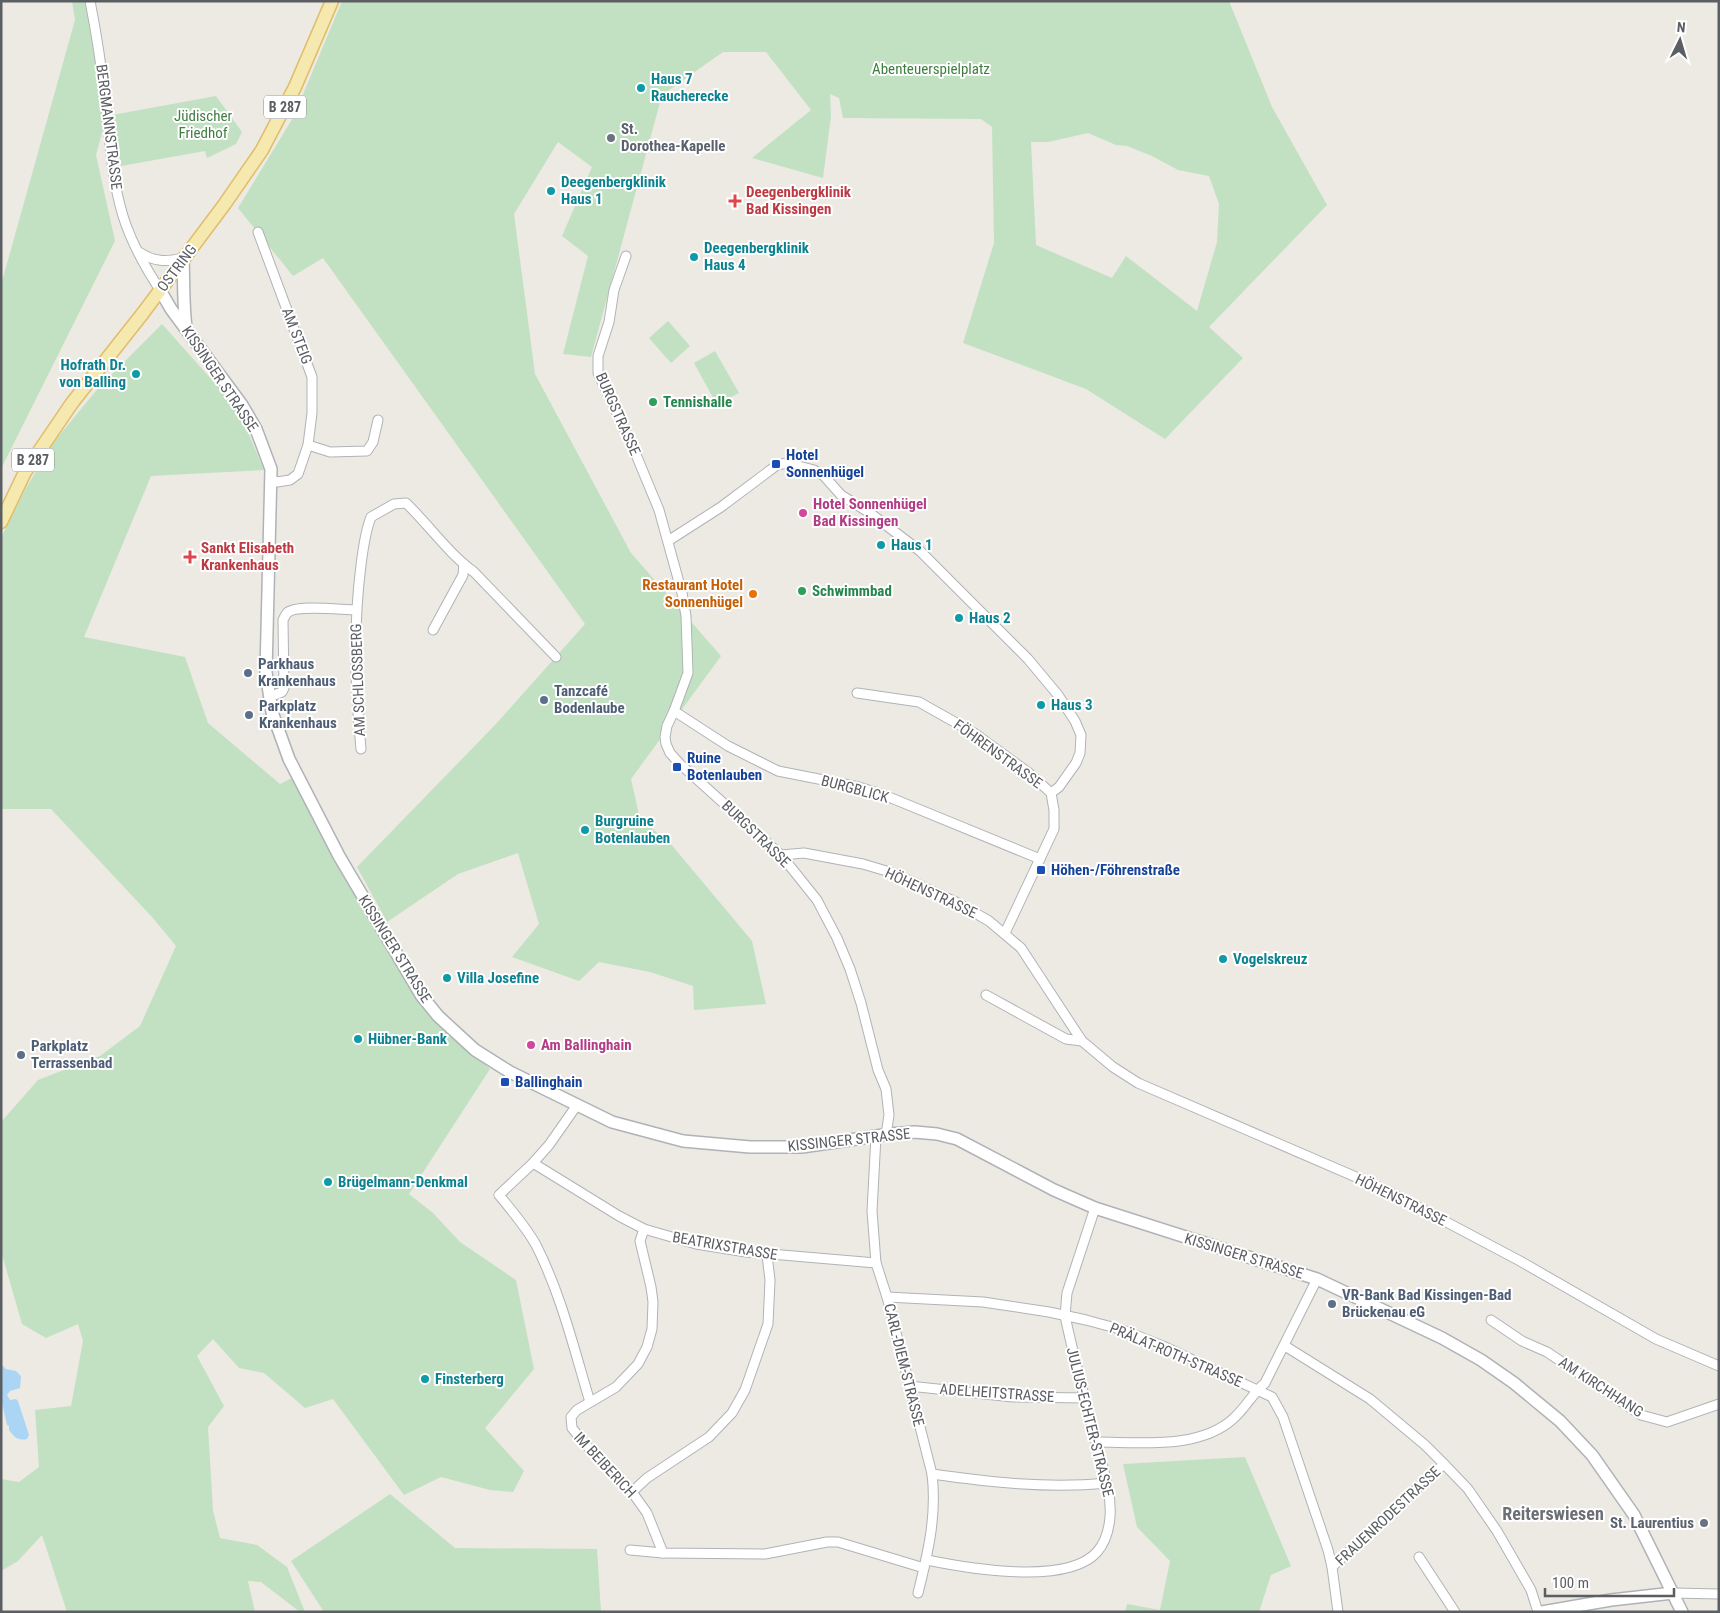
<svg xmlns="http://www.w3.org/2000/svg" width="1720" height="1613" font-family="'Roboto Condensed',sans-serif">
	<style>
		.green { fill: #c2e1c2; fill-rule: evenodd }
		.water { fill: #abd5f4 }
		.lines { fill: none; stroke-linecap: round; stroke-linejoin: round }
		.street-casing { stroke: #b0b3b7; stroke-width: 11 }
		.secondary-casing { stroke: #afb2b6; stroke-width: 14 }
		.primary-casing { stroke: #e0bd68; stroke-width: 15 }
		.street { stroke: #fff; stroke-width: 9 }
		.secondary { stroke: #fff; stroke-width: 11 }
		.primary { stroke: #f5e9af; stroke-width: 12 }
		.culture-dot { fill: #0f9aa8; stroke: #fff; stroke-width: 2 }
		.worship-dot { fill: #6b7280; stroke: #fff; stroke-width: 2 }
		.health-dot { fill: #e0444e; stroke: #fff; stroke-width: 2 }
		.leisure-dot { fill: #2e9e5b; stroke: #fff; stroke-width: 2 }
		.transit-dot { fill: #1a4fb4; stroke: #fff; stroke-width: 2 }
		.hotel-dot { fill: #d1479c; stroke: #fff; stroke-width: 2 }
		.food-dot { fill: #e8710a; stroke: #fff; stroke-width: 2 }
		.service-dot { fill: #5c6f8a; stroke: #fff; stroke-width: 2 }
		.labels { text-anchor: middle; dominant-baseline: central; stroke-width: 4; stroke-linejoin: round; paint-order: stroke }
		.shield { fill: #fff; stroke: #8c8e91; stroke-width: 1 }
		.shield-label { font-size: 14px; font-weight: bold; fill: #5b5e62 }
		.park-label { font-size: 15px; fill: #3e7e40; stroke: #fff }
		.culture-label { font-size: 15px; font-weight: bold; fill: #0d838f; stroke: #fff; text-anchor: start }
		.street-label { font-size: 15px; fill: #5b5e62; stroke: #fff }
		.worship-label { font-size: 15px; font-weight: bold; fill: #5b616d; stroke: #fff; text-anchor: start }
		.health-label { font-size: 15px; font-weight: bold; fill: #be3a42; stroke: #fff; text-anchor: start }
		.leisure-label { font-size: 15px; font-weight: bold; fill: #27864d; stroke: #fff; text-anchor: start }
		.transit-label { font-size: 15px; font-weight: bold; fill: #164399; stroke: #fff; text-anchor: start }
		.hotel-label { font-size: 15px; font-weight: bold; fill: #b23c85; stroke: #fff; text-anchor: start }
		.food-label { font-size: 15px; font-weight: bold; fill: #c56008; stroke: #fff; text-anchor: end }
		.service-label { font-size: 15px; font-weight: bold; fill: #4e5e75; stroke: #fff; text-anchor: start }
		.quarter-label { font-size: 18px; font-weight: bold; fill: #6c7074; stroke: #fff }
	</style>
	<rect width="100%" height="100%" fill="#eceae3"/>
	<g class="green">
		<polygon points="72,1 85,1 93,33 104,125 96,155 115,241 1,469 1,285 75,20"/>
		<path d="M342,1H1229L1272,107L1327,205L1209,327L1243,358L1165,439L1086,389L963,343L994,243L992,127L981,119L843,118L839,98L830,94L831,116L823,178L752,158L811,110L766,52H723L662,95L591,357L563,354L588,256L562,236L592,167L558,142L514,214L535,374L631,553L721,656L631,779L640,819L670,843L752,941L766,1004L694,1010L693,986L650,972L599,962L579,981L512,957L539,924L518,853L458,874L387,922L357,867L495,725L585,624L323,258L293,276L238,208L294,116ZM1088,133L1116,145L1127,146L1152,156L1178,170L1209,176L1219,204L1217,242L1197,311L1126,256L1112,278L1036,245L1031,142H1048Z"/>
		<polygon points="216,96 242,132 236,144 207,158 205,151 121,166 112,115"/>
		<polygon points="668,321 690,346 671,363 649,338"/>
		<polygon points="162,324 238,409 264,470 151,476 84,637 185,657 208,723 280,784 292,778 350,885 416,998 451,1035 490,1069 409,1194 433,1213 460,1242 516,1280 534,1369 485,1428 524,1471 513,1492 490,1490 441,1477 404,1495 333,1399 305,1408 264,1373 239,1368 213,1339 197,1356 224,1406 208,1427 213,1511 220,1538 257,1545 287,1567 305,1612 300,1612 261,1582 248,1581 255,1612 67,1612 42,1535 18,1561 1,1571 1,1479 19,1482 39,1467 35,1410 71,1406 83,1341 78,1324 46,1338 22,1324 1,1251 1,1122 38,1080 100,1056 140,1026 176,946 152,917 51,809 1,809 1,538 26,488 53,443 100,386"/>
		<polygon points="715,351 739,393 717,405 694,363"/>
		<polygon points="1245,1457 1291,1566 1271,1575 1259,1612 1125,1612 1127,1604 1160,1610 1170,1561 1137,1527 1123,1464"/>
		<polygon points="390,1494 455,1548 597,1549 601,1612 324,1612 291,1561"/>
	</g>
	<path class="water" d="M1,1364L6,1369L16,1371L21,1376L20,1388L10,1391L7,1395L10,1400L16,1399L18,1401L29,1435L27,1439C18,1441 14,1437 9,1430V1426L7,1425L1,1398Z"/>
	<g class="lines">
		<g class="street-casing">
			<g id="street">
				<path d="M90,1C97,36 102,71 106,106C110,143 112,180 123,216C131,242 145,267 160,290"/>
				<polyline points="258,232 312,377 312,413 308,445 298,474 290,480 277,482 272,480"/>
				<path d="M139,252C154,262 166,262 183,258"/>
				<polyline points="626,256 614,290 609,322 598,356 598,373 632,445 659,510 682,593 686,616 688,673 674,711 667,726 665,737 666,744 670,753 680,764 781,855 817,900 837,938 850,969 861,1003 878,1070 886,1089 889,1115 886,1135"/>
				<polyline points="308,445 330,452 367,451 373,442 378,420"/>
				<polyline points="668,541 721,507 777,465 787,463 814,470 824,476 841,495 870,513 920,551 1028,659 1058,695 1075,721 1081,735 1080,753 1076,763 1059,787 1051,793"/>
				<polyline points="433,630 463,575 464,564"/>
				<polyline points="857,693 919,702 974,733 1029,773 1051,793 1054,810 1054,829 1005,933"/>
				<path d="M269,697L282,692L284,688L283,620C284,618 286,614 287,613C296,604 342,610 356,610"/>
				<polyline points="674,711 728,746 778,771 859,787 884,795 1040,859"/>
				<path d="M361,749C355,686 353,629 361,565C363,549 365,532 371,517L394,504L406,503C429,525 448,553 474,572L556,657"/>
				<polyline points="781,855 804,853 863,864 893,873 958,903 989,921 1021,948 1082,1041 1113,1067 1138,1083 1386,1190 1520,1261 1656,1339 1719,1366"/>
				<polyline points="986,995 1066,1039 1082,1041"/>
				<path d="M577,1105L549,1145L533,1163L499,1195C512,1211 526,1227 536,1245C561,1294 574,1349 590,1402"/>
				<path d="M876,1136L872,1211L876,1263L887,1297L932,1474C937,1515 928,1553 918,1593"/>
				<polyline points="533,1163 619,1216 644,1229 696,1244 746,1252 876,1263"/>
				<polyline points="644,1229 640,1241 651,1287 653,1302 652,1329 647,1347 638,1364 616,1387 577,1410 571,1417 572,1428 585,1444 632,1492 647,1513 663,1553"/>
				<polyline points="887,1297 983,1302 1049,1312 1086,1320 1123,1330 1163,1346 1272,1397 1283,1417 1328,1550 1332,1567 1338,1612"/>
				<polyline points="1491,1320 1522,1341 1547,1352 1641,1415 1667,1422 1719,1404"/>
				<polyline points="1285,1346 1370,1399 1425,1445 1444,1464 1468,1489 1497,1531 1531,1590 1538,1612"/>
				<polyline points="909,1386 1013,1397 1085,1398"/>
				<path d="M1096,1442C1139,1442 1200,1450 1234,1418C1246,1407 1253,1393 1265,1383L1317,1279"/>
				<path d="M932,1474C989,1482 1048,1489 1106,1483"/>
				<polyline points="632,1492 647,1478 709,1437 732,1413 745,1390 768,1324 770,1280 767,1255"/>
				<polyline points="630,1550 663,1553 765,1554 827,1542 838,1542 924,1568"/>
				<polyline points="1419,1557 1455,1612"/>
				<path d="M927,1560C966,1568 1067,1586 1097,1552C1105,1543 1109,1529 1110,1517C1112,1492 1102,1466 1096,1442C1085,1400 1074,1358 1065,1316L1067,1293L1095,1208"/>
				<polyline points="1332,1567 1444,1464"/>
				<polyline points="1673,1593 1719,1594"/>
			</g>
		</g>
		<g class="secondary-casing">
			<g id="secondary">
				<path d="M183,258C184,281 183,304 186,327"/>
				<polyline points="160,290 171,309 242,405 256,429 271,469 266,672 272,712 289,759 339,856 421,995 438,1016 475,1050 510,1072 612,1122 683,1141 750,1147 802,1147 890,1134 915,1132 937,1134 957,1139 1054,1190 1095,1208 1317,1279 1442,1338 1481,1360 1514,1383 1560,1421 1592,1455 1634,1515 1682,1612"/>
				<polyline points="1542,1612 1611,1600 1673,1593"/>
			</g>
		</g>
		<g class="primary-casing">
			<polyline id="primary" points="1,522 25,472 72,403 143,313 224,205 262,150 295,87 332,1"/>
		</g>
		<use href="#street" class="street"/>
		<use href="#secondary" class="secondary"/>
		<use href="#primary" class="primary"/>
	</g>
	<g class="culture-dot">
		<circle cx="641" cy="88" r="5"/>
		<circle cx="551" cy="191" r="5"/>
		<circle cx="694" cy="257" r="5"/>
		<circle cx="136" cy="374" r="5"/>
		<circle cx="881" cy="545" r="5"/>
		<circle cx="959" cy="618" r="5"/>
		<circle cx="1041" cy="705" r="5"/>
		<circle cx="585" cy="830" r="5"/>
		<circle cx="1223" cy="959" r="5"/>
		<circle cx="447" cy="978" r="5"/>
		<circle cx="358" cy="1039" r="5"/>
		<circle cx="328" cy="1182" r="5"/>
		<circle cx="425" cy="1379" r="5"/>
	</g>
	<g class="worship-dot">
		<circle cx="611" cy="138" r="5"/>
		<circle cx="1704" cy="1523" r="5"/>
	</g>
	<g class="health-dot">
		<path d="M732.5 193.5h5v5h5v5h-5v5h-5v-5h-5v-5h5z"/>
		<path d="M187.5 549.5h5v5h5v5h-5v5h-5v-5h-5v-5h5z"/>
	</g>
	<g class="leisure-dot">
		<circle cx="653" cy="402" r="5"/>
		<circle cx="802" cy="591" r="5"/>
	</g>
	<g class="transit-dot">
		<rect x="771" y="459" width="10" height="10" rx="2.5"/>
		<rect x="672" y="762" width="10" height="10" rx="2.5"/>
		<rect x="1036" y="865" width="10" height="10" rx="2.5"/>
		<rect x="500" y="1077" width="10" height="10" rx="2.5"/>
	</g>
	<g class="hotel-dot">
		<circle cx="803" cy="513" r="5"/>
		<circle cx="531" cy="1045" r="5"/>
	</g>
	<circle class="food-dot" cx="753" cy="594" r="5"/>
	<g class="service-dot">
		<circle cx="248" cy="673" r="5"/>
		<circle cx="544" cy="700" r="5"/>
		<circle cx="249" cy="715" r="5"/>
		<circle cx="21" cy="1055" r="5"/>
		<circle cx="1332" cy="1304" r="5"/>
	</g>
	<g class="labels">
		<g class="shield">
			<rect x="264" y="95.5" width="42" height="23" rx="4"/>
			<rect x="12" y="448.5" width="42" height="23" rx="4"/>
		</g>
		<g class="shield-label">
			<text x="285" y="107">B 287</text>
			<text x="33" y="460">B 287</text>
		</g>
		<g class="park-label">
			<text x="931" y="69">Abenteuerspielplatz</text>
			<text x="203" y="116">Jüdischer<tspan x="203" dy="17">Friedhof</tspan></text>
		</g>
		<g class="culture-label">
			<text x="651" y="79">Haus 7<tspan x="651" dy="17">Raucherecke</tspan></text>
			<text x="561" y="182">Deegenbergklinik<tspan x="561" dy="17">Haus 1</tspan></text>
			<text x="704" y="248">Deegenbergklinik<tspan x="704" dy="17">Haus 4</tspan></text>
			<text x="126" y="365" text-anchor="end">Hofrath Dr.<tspan x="126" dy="17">von Balling</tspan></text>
			<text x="891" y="545">Haus 1</text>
			<text x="969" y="618">Haus 2</text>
			<text x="1051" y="705">Haus 3</text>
			<text x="595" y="821">Burgruine<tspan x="595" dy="17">Botenlauben</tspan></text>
			<text x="1233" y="959">Vogelskreuz</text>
			<text x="457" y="978">Villa Josefine</text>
			<text x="368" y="1039">Hübner-Bank</text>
			<text x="338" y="1182">Brügelmann-Denkmal</text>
			<text x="435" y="1379">Finsterberg</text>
		</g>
		<g class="street-label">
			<text transform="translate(109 127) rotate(83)">BERGMANNSTRASSE</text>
			<text transform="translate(177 268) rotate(-53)">OSTRING</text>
			<text transform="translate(297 336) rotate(69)">AM STEIG</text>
			<text transform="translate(220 379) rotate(56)">KISSINGER STRASSE</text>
			<text transform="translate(618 414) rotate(66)">BURGSTRASSE</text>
			<text transform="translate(358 680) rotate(-92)">AM SCHLOSSBERG</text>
			<text transform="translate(998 754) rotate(36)">FÖHRENSTRASSE</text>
			<text transform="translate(855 789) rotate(15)">BURGBLICK</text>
			<text transform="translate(756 834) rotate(44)">BURGSTRASSE</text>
			<text transform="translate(931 893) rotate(25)">HÖHENSTRASSE</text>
			<text transform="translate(395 949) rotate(58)">KISSINGER STRASSE</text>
			<text transform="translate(849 1140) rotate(-6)">KISSINGER STRASSE</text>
			<text transform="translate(1401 1200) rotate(26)">HÖHENSTRASSE</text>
			<text transform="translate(725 1246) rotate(10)">BEATRIXSTRASSE</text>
			<text transform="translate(1244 1256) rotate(17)">KISSINGER STRASSE</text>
			<text transform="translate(1176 1355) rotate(23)">PRÄLAT-ROTH-STRASSE</text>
			<text transform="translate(904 1365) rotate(76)">CARL-DIEM-STRASSE</text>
			<text transform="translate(1601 1387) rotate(33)">AM KIRCHHANG</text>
			<text transform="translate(997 1393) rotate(4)">ADELHEITSTRASSE</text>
			<text transform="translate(1090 1422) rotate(76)">JULIUS-ECHTER-STRASSE</text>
			<text transform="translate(605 1465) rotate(47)">IM BEIBERICH</text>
			<text transform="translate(1388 1516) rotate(-43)">FRAUENRODESTRASSE</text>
		</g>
		<g class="worship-label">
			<text x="621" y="129">St.<tspan x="621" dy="17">Dorothea-Kapelle</tspan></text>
			<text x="1694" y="1523" text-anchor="end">St. Laurentius</text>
		</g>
		<g class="health-label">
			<text x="746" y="192">Deegenbergklinik<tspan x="746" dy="17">Bad Kissingen</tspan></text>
			<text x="201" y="548">Sankt Elisabeth<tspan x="201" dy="17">Krankenhaus</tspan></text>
		</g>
		<g class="leisure-label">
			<text x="663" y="402">Tennishalle</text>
			<text x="812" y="591">Schwimmbad</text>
		</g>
		<g class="transit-label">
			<text x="786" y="455">Hotel<tspan x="786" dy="17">Sonnenhügel</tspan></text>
			<text x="687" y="758">Ruine<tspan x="687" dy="17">Botenlauben</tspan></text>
			<text x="1051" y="870">Höhen-/Föhrenstraße</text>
			<text x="515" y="1082">Ballinghain</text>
		</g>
		<g class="hotel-label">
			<text x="813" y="504">Hotel Sonnenhügel<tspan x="813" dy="17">Bad Kissingen</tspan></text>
			<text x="541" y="1045">Am Ballinghain</text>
		</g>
		<g class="food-label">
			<text x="743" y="585">Restaurant Hotel<tspan x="743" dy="17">Sonnenhügel</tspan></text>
		</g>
		<g class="service-label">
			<text x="258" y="664">Parkhaus<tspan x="258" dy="17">Krankenhaus</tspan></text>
			<text x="554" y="691">Tanzcafé<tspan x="554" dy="17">Bodenlaube</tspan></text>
			<text x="259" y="706">Parkplatz<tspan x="259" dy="17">Krankenhaus</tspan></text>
			<text x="31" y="1046">Parkplatz<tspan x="31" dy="17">Terrassenbad</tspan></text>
			<text x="1342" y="1295">VR-Bank Bad Kissingen-Bad<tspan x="1342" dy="17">Brückenau eG</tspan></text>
		</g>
		<g class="quarter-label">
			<text x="1553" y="1513">Reiterswiesen</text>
		</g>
	</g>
	<rect width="1720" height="1613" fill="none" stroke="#5b5e62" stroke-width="5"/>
	<g transform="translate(1680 40) rotate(5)" stroke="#ffffff" stroke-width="4" paint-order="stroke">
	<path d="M0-4L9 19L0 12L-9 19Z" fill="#5b5e62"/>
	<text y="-8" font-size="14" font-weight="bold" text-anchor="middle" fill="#5b5e62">N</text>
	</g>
	<path d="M1545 1588v8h129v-8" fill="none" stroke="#5b5e62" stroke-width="2.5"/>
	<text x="1552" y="1588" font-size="15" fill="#5b5e62" stroke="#ffffff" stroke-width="4" paint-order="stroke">100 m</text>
</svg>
